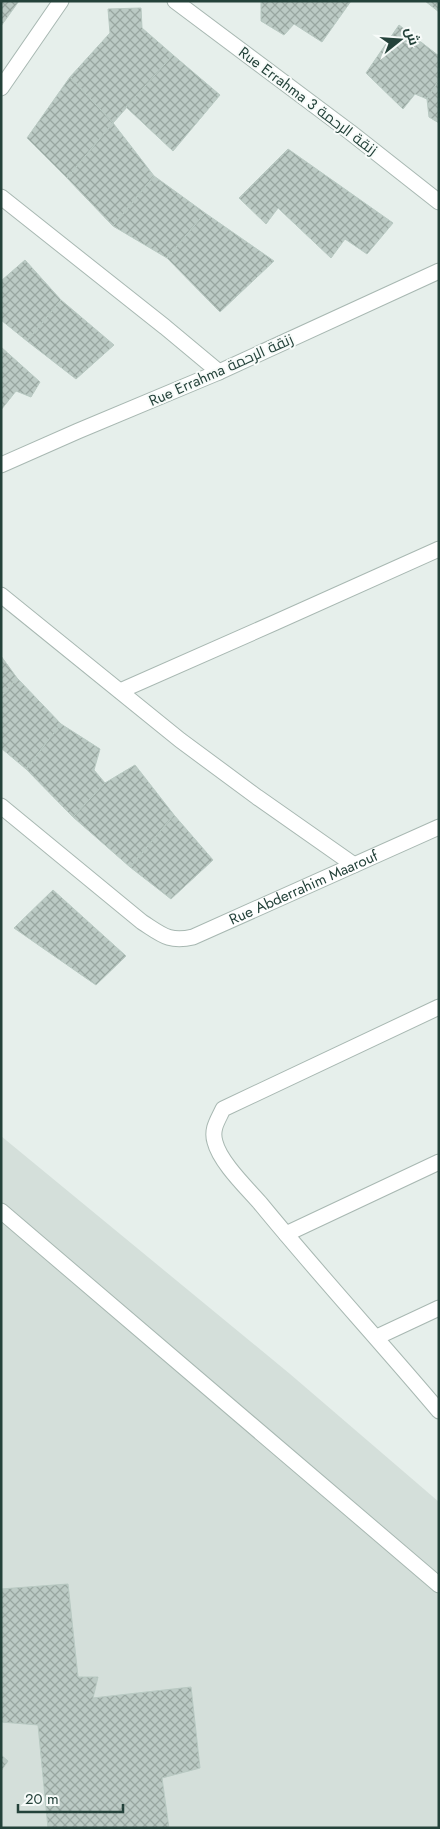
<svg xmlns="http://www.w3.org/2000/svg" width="440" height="1829" font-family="Jost,Cairo,sans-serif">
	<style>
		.built { fill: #d4dfda }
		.building { fill: url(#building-cross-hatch); stroke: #b8c9c2 }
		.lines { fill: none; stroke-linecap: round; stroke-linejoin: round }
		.minor-casing { stroke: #a8b8b2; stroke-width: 17 }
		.minor { stroke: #fff; stroke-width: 15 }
		.labels { text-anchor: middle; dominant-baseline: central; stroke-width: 4; stroke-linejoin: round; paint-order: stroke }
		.street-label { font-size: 15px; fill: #24423a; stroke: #f7fbf9 }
	</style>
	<defs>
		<pattern id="building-cross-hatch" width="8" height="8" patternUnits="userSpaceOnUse" patternTransform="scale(1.25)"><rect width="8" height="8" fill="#bbcac4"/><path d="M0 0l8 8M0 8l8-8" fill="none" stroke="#98a6a0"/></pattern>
	</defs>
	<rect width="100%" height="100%" fill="#e6efeb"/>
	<polygon class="built" points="1,1136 290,1374 439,1502 439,1828 1,1828"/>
	<g class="building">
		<polygon points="1,1 19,1 1,26"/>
		<polygon points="261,1 351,1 322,42 294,24 284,35 261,21"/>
		<polygon points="425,1 439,1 439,12"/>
		<polygon points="141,8 142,28 173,55 113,123 70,77 110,33 108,9"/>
		<polygon points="399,25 439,56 439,80 427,99 415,94 403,109 366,73"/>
		<polygon points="173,55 220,95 173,151 126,107"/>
		<polygon points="70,77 113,123 67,178 27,138"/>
		<polygon points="439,80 439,123 429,117 427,99"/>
		<polygon points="113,123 154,176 113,226 67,178"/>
		<polygon points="288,149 393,223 367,254 345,239 331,258 278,208 266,224 239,198"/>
		<polygon points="154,176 205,213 167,258 113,226"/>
		<polygon points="205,213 274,261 220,312 167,258"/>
		<polygon points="25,260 61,300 27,341 1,320 1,281"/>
		<polygon points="61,300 114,345 76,379 27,341"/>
		<polygon points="1,347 40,382 31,397 16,391 1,410"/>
		<polygon points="1,656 17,678 1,697"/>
		<polygon points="17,678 61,724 26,769 1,748 1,697"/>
		<polygon points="61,724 100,749 94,770 105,783 73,817 26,769"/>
		<polygon points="135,765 174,815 130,867 73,817 105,783"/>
		<polygon points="174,815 213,860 171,899 130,867"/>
		<polygon points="53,890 126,956 96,985 14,928"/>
		<polygon points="68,1584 78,1677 98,1677 93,1698 191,1687 200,1768 162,1778 169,1828 48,1828 38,1725 1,1722 1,1589"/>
		<polygon points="1,1755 8,1761 1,1771"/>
	</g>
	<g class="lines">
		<g class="minor-casing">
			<g id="minor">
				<polyline points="175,1 350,132 439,202"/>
				<polyline points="1,88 61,1"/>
				<polyline points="1,197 165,327 219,372"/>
				<polyline points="1,465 78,431 219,372 439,271"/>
				<polyline points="1,595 180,740 257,797 354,865"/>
				<polyline points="120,691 274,623 439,549"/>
				<path id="s1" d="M1,806L142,922C161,934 169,943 193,937L439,827"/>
				<path d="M439,1007L223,1109C218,1120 211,1129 215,1142C220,1162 246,1187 260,1203C318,1274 380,1341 439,1411"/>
				<polyline points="1,1211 439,1585"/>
				<polyline points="286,1234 439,1162"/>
				<polyline points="377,1337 439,1308"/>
			</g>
		</g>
		<use href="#minor" class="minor"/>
	</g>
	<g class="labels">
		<g class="street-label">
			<text transform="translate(308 101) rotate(37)">Rue Errahma 3 زنقة الرحمة</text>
			<text transform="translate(221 370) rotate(-24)">Rue Errahma زنقة الرحمة</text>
			<text stroke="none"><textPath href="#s1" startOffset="359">Rue Abderrahim Maarouf</textPath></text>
		</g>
	</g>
	<rect width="440" height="1829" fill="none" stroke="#24423a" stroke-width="5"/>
	<g transform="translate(400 40) rotate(73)" stroke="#f7fbf9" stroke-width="4" paint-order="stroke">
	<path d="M0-4L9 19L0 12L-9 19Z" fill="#24423a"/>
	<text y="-8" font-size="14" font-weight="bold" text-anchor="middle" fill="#24423a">ش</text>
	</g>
	<path d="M18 1804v8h105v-8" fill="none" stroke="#24423a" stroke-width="2.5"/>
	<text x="25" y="1804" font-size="15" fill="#24423a" stroke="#f7fbf9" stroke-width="4" paint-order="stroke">20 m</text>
</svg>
